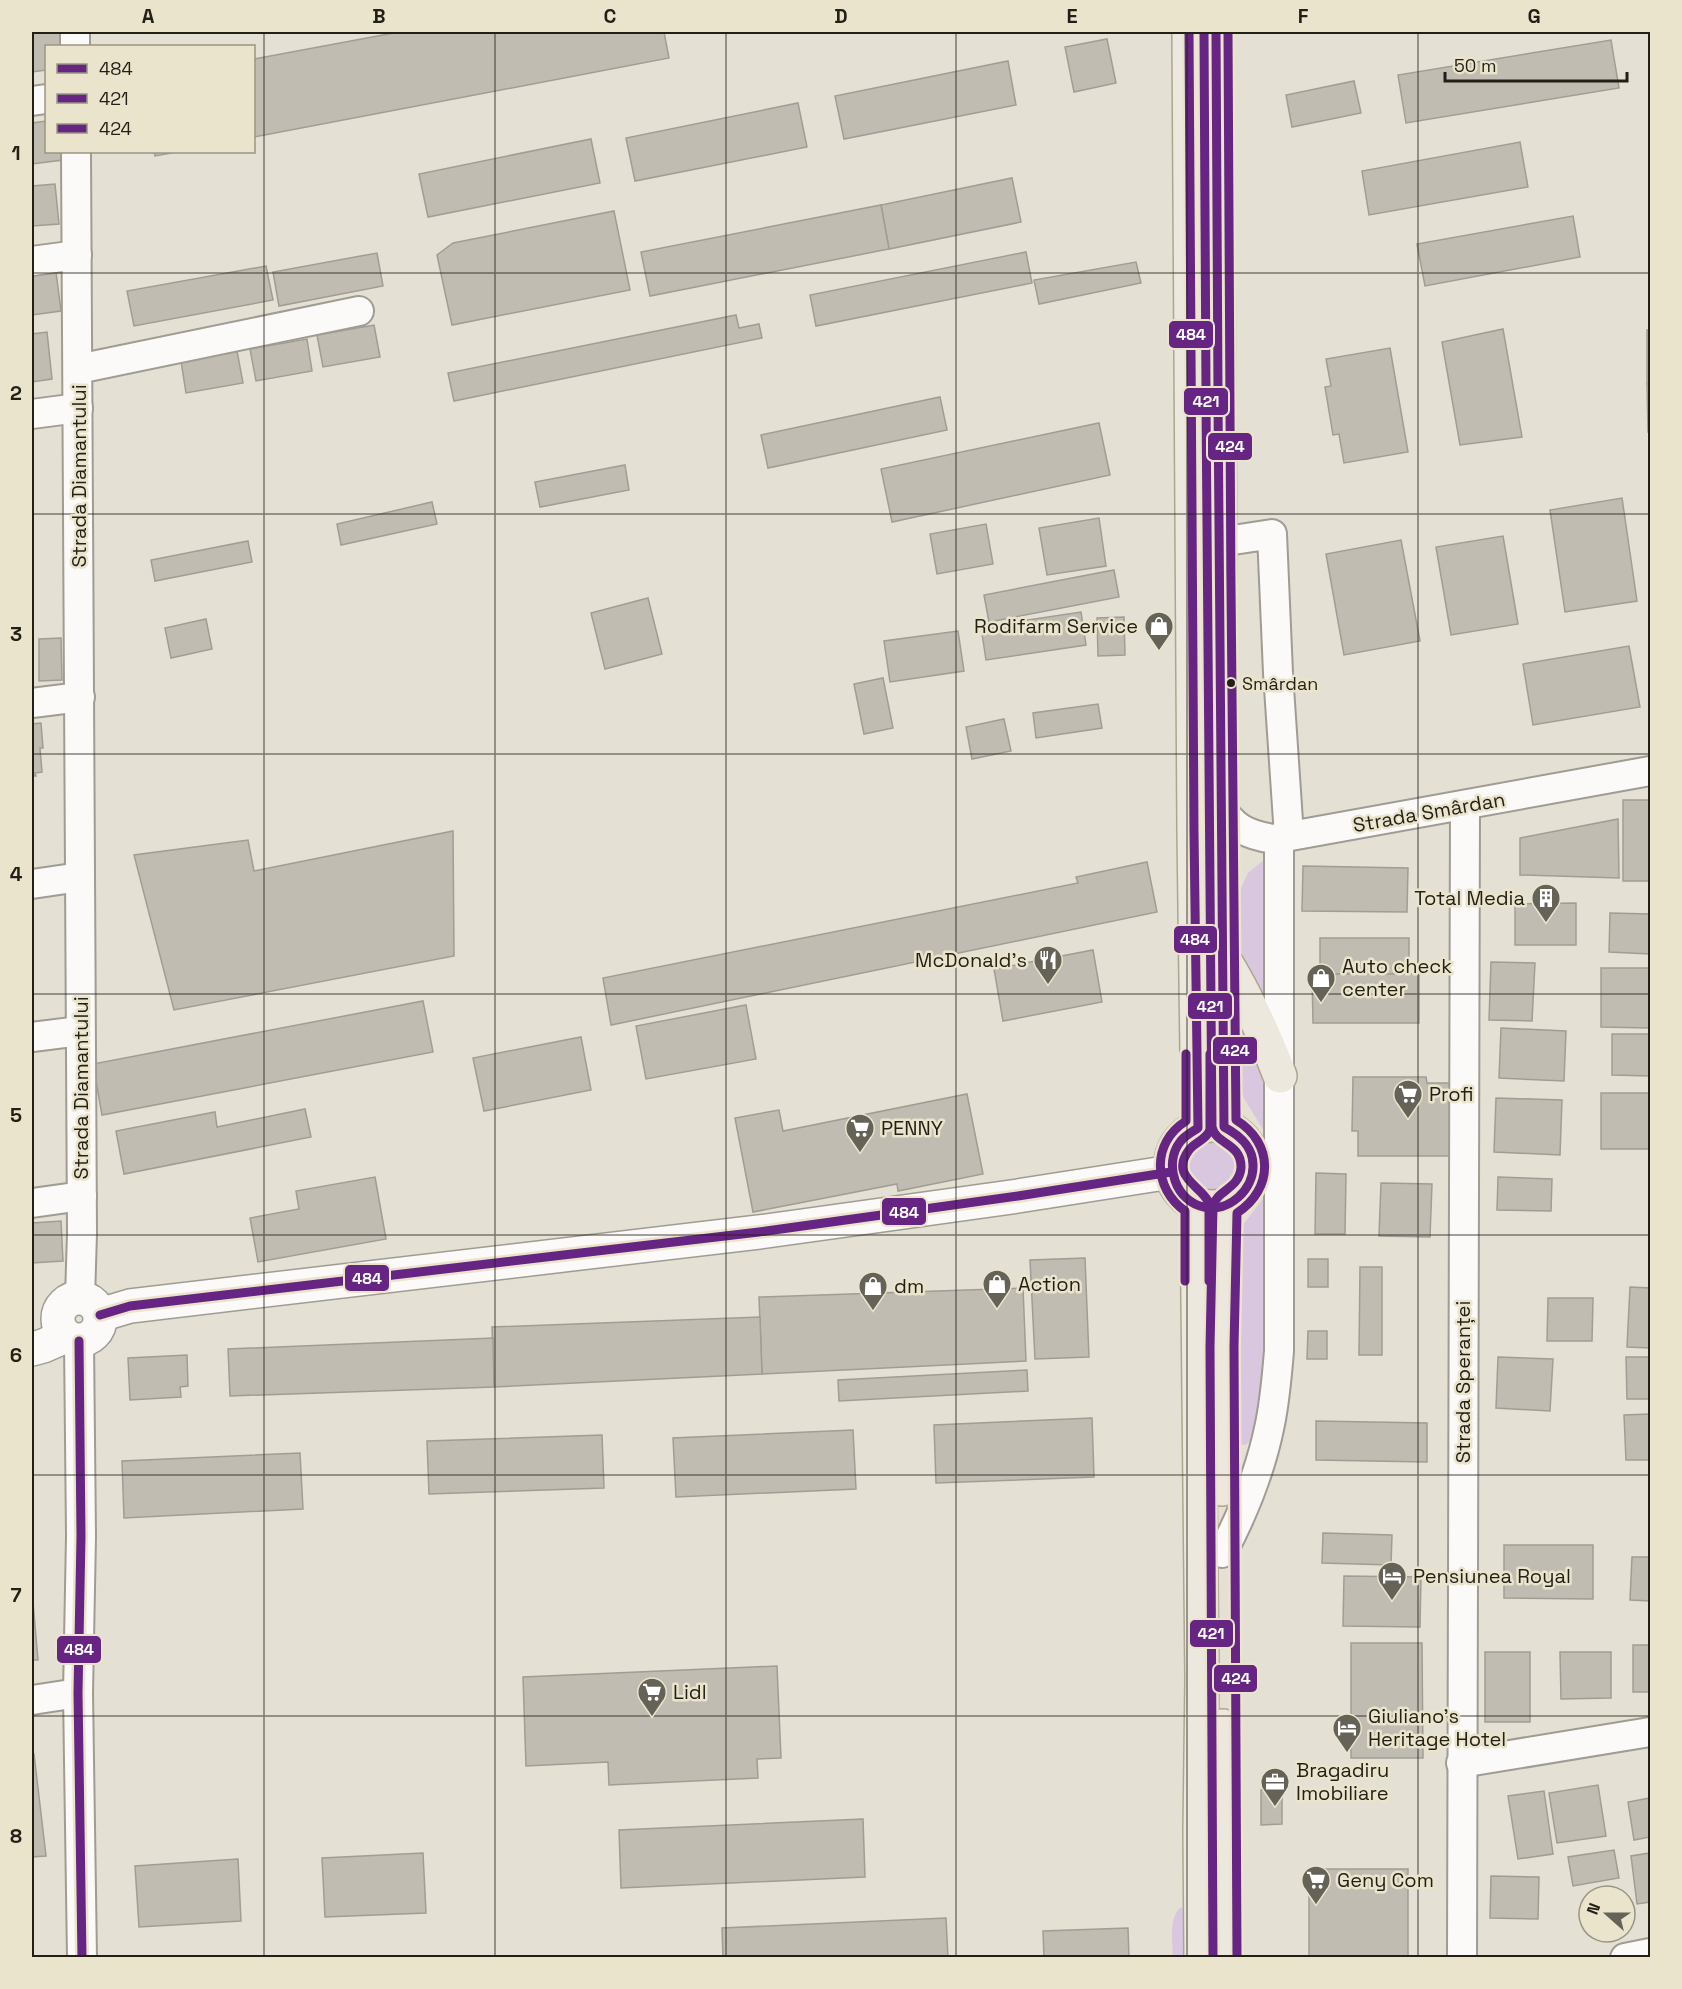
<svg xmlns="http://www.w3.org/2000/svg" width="1682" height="1989" font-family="'Space Grotesk',sans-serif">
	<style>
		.green { fill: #d8c7df }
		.building { fill: #c0bcb2; stroke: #a19d94; stroke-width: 1.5 }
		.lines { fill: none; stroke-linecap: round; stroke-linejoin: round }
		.minor-casing { stroke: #a09c93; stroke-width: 32 }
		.tertiary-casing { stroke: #a09c93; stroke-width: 36 }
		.primary-casing { stroke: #ada68e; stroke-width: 36 }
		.minor { stroke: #fbfaf8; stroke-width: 28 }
		.tertiary { stroke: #fbfaf8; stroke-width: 33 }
		.primary { stroke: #ece8dd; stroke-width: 33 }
		.bus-1-casing { stroke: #ebe4cc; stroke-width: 14 }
		.bus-2-casing { stroke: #ebe4cc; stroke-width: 14 }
		.bus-3-casing { stroke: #ebe4cc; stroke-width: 14 }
		.bus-1 { stroke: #662483; stroke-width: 9 }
		.bus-2 { stroke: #662483; stroke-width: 9 }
		.bus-3 { stroke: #662483; stroke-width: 9 }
		.grid { fill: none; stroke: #211f16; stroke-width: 1.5; stroke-opacity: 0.55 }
		.bus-dot { fill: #211f16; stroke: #ebe4cc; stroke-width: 2 }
		.labels { text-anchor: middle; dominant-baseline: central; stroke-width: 5; stroke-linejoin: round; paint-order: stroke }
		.bus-label { font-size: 18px; fill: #211f16; stroke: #ebe4cc; text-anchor: start }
		.street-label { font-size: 20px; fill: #211f16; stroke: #ebe4cc }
		.poi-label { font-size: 20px; fill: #211f16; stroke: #ebe4cc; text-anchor: start }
		.line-badge { stroke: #ebe4cc; stroke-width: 2 }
		.badge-label { font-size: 16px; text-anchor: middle; font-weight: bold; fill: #fff }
		.neatline { fill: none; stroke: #211f16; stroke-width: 2 }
		.grid-label { font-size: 20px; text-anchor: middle; font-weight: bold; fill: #211f16 }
	</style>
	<rect width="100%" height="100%" fill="#e4e0d3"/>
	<g class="green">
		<polygon points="1265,859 1267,1136 1239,1090 1237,897 1248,873"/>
		<circle cx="1212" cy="1166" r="28"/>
		<polygon points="1271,1188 1267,1371 1257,1415 1249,1442 1245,1445 1240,1444 1237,1440 1238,1238 1243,1225"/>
		<path d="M1181,1907L1186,1911L1189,1957L1173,1958C1173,1941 1168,1918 1181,1907Z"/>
	</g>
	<g class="building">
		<polygon points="32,32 61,32 63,46 46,46 46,70 32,72"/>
		<polygon points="399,32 664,32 669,58 254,137 254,59"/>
		<polygon points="1107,39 1116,83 1074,92 1065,47"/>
		<polygon points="1611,40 1619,88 1406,123 1398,75"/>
		<polygon points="1008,61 1016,105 844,139 835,96"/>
		<polygon points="1354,81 1361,113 1292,127 1286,95"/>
		<polygon points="798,103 807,147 635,181 626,138"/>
		<polygon points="46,121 46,152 62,152 63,160 32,164 32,123"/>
		<polygon points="591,139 600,183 428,217 419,174"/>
		<polygon points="1520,142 1528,187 1369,215 1362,171"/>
		<polygon points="154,152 177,152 155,156"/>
		<polygon points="1012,178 1021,222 889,249 881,205"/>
		<polygon points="55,184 59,224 32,226 32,186"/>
		<polygon points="881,205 889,249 650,296 641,252"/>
		<polygon points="614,211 630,290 452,325 437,255 453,243"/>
		<polygon points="1573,216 1580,257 1425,286 1417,244"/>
		<polygon points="1026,252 1032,283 816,326 810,295"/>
		<polygon points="377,253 383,286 279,306 273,272"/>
		<polygon points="1136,262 1141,283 1039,304 1034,280"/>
		<polygon points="266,266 273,300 134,326 127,291"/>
		<polygon points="56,272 61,311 32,315 32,275"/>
		<polygon points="736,315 739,328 759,324 762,338 454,401 448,373"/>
		<polygon points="374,325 380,357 323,367 317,335"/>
		<polygon points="1503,329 1522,437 1460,445 1442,342"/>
		<rect x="1647" y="330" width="3" height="54"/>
		<polygon points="47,332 52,379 32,382 32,334"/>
		<polygon points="307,339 312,371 256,381 250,349"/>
		<polygon points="1390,348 1408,452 1344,463 1339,434 1333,435 1325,387 1331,386 1326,359"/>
		<polygon points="237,351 243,383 186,393 181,361"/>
		<polygon points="1647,384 1650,384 1650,432 1648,432"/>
		<polygon points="940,397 947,430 768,468 761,435"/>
		<polygon points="1099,423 1110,475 892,522 881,469"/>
		<polygon points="625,465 629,490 540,507 535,482"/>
		<polygon points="1622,498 1637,601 1565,612 1550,510"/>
		<polygon points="432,502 437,524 341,545 337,524"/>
		<polygon points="1099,518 1106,566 1047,575 1039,528"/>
		<polygon points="986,524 993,564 937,574 930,534"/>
		<polygon points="1503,536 1518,624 1451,635 1436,547"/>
		<polygon points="1401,540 1420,641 1344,655 1326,554"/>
		<polygon points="248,541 252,562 155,581 151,560"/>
		<polygon points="1114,570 1119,597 989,622 984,595"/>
		<polygon points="648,598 662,654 605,669 591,613"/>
		<polygon points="1081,612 1086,645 986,660 981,627"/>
		<polygon points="1124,617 1125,655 1098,656 1097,618"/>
		<polygon points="206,619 212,649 171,658 165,628"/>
		<polygon points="958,631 964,671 890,682 884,641"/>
		<polygon points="61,638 62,680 39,681 39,639"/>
		<polygon points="1629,646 1640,707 1533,725 1523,664"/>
		<polygon points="883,678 893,728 864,734 854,684"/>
		<polygon points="1098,704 1102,728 1036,738 1033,713"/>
		<polygon points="1004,719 1011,751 972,759 966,727"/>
		<polygon points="41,723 43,748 40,748 42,772 35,773 36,776 32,776 32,724"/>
		<rect x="1623" y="800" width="27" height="81"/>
		<polygon points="1618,819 1619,878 1520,875 1520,838"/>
		<polygon points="453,831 454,956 174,1010 134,855 248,840 254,871"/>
		<polygon points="1147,862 1157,912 611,1025 603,978 1078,883 1076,877"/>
		<polygon points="1303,866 1408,868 1407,912 1302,911"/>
		<polygon points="1576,903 1576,945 1515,945 1515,904"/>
		<polygon points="1610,913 1650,914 1650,954 1609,952"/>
		<rect x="1320" y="938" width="89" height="36"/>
		<polygon points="1093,950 1102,1002 1003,1021 994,969"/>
		<polygon points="1491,962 1535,963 1532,1021 1489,1020"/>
		<polygon points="1601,968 1650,968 1650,1028 1601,1027"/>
		<polygon points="1312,974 1419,974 1419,1023 1313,1023"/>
		<polygon points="423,1001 433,1052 102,1115 93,1064"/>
		<polygon points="746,1005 756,1059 646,1079 636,1026"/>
		<polygon points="1501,1028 1566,1031 1564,1081 1499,1078"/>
		<polygon points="1612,1034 1650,1034 1650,1076 1612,1075"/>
		<polygon points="581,1037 591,1090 484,1111 473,1058"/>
		<polygon points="1353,1077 1426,1077 1427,1083 1451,1083 1451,1156 1358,1156 1358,1131 1352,1131"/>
		<rect x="1601" y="1093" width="49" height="56"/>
		<polygon points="967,1094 983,1174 898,1191 897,1184 753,1212 735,1118 779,1110 783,1131"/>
		<polygon points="1496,1098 1562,1100 1560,1155 1494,1152"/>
		<polygon points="305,1109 311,1137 124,1174 116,1131 215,1112 217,1127"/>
		<polygon points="1316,1173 1346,1174 1345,1234 1315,1234"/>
		<polygon points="375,1177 386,1239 258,1262 250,1218 299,1209 296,1191"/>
		<polygon points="1498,1177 1552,1179 1551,1211 1497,1210"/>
		<polygon points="1381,1183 1432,1184 1430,1237 1379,1236"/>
		<polygon points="61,1221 63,1261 32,1263 32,1223"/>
		<polygon points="1085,1258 1089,1357 1035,1359 1030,1260"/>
		<rect x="1308" y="1259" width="20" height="28"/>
		<polygon points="1360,1267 1382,1267 1382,1355 1359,1355"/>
		<polygon points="1630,1287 1650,1288 1650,1348 1627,1347"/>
		<polygon points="1023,1288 1026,1361 762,1374 759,1297"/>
		<polygon points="1548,1298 1593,1298 1592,1341 1547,1341"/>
		<polygon points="760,1317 762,1374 494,1387 492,1327"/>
		<polygon points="1308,1331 1327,1331 1327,1359 1307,1359"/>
		<polygon points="493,1338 494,1387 230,1396 228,1349"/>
		<polygon points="187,1355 188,1386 180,1387 181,1397 130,1400 128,1358"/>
		<polygon points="1498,1357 1553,1359 1550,1411 1496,1408"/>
		<polygon points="1626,1357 1650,1357 1650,1399 1627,1399"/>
		<polygon points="1027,1370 1028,1391 839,1401 838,1380"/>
		<polygon points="1650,1414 1650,1460 1626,1460 1624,1415"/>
		<polygon points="1092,1418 1094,1477 936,1483 934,1425"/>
		<polygon points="1316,1421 1427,1423 1427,1462 1316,1460"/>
		<polygon points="853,1430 856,1489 676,1497 673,1438"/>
		<polygon points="602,1435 604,1488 429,1494 427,1441"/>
		<polygon points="300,1453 303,1509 124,1518 122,1461"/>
		<polygon points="1323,1533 1392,1535 1391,1565 1322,1563"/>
		<polygon points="1504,1545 1593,1545 1593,1599 1504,1598"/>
		<polygon points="1632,1557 1650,1557 1650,1601 1630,1600"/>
		<polygon points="1344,1576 1421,1577 1420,1627 1343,1626"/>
		<polygon points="32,1591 38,1660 32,1660"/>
		<polygon points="1351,1643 1422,1643 1423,1758 1351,1758"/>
		<rect x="1633" y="1645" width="17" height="47"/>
		<rect x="1485" y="1652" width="45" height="70"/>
		<polygon points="1560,1652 1611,1652 1611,1698 1561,1699"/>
		<polygon points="777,1666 781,1758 757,1759 758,1778 609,1785 608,1762 526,1766 523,1677"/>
		<polygon points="32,1754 34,1754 46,1856 32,1857"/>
		<polygon points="1598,1785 1606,1836 1557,1843 1549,1793"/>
		<polygon points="1261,1790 1282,1790 1282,1824 1261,1825"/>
		<polygon points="1544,1791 1553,1854 1518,1859 1508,1796"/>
		<polygon points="1650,1798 1650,1837 1634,1840 1628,1802"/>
		<polygon points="863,1819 865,1877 621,1888 619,1830"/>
		<polygon points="1614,1850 1619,1878 1573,1886 1568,1857"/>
		<polygon points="423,1853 426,1913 325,1917 322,1858"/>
		<polygon points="1650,1853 1650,1902 1637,1904 1631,1856"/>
		<polygon points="238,1859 241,1921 139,1927 135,1866"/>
		<rect x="1309" y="1869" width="99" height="89"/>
		<polygon points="1491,1876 1539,1877 1538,1919 1490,1918"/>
		<polygon points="946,1918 948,1958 723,1958 722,1928"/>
		<polygon points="1128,1928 1129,1958 1044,1958 1043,1931"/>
	</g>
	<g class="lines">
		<g class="minor-casing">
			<g id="minor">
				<polyline points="75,46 75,32"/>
				<polyline points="32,101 46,99"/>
				<polyline points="76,152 82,1233 80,1298"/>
				<polyline points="32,261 77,255"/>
				<polyline points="78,369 359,311"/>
				<polyline points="32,414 78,408"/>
				<polyline points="1220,542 1272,534 1278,673 1289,836"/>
				<polyline points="32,703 80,697"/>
				<path d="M1219,804C1233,828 1247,835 1274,839L1650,771"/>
				<polyline points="32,884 80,877"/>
				<polyline points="32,1037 80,1031"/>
				<polyline points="32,1203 82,1196"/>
				<polyline points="79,1341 81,1536 78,1693 82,1958"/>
				<path d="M1222,1553C1244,1512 1261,1469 1270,1424C1275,1400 1277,1375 1279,1351V838"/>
				<polyline points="32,1700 78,1693"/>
				<polyline points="1461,1763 1650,1732"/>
				<polyline points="1462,1958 1465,806"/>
				<polyline points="1625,1958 1650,1953"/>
			</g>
		</g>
		<g class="tertiary-casing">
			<g id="tertiary">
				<circle cx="79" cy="1319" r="21"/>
				<polyline points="100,1315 130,1306 759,1232 1018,1196 1171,1172"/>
				<polyline points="32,1349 43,1346 66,1336"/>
			</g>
		</g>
		<g class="primary-casing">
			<g id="primary">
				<polyline points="1189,32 1194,832 1198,1128"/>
				<polyline points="1216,32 1220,542 1219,804 1224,1127"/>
				<path d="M1222,956C1246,994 1264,1034 1280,1076"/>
				<circle cx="1212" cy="1166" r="41"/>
				<polyline points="1197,1205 1202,1679 1200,1831 1201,1958"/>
				<polyline points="1222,1489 1222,1347 1225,1206"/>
				<polyline points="1223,1726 1225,1958"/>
			</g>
		</g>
		<use href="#minor" class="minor"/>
		<use href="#tertiary" class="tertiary"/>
		<use href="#primary" class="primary"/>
		<g class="bus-1-casing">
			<g id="bus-1">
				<path d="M1189,32L1194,832L1198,1128C1192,1132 1184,1136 1180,1142C1163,1164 1176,1202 1204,1207C1229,1213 1254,1189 1253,1165C1253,1146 1239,1135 1224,1127C1218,762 1219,397 1216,32"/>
				<polyline points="100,1315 130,1306 759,1232 1018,1196 1171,1172"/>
				<polyline points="79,1341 81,1536 78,1693 82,1958"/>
			</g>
		</g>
		<g class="bus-2-casing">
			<g id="bus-2">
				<path d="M1204,32C1207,397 1206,762 1212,1127C1216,1145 1242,1143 1241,1168C1239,1189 1217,1190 1213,1206L1210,1347L1213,1958"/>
				<path d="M1209,1281V1203C1202,1186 1169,1177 1189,1150C1195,1142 1206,1140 1210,1130V1054"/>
			</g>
		</g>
		<g class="bus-3-casing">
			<g id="bus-3">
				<path d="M1228,32C1231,395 1230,757 1236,1120C1274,1143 1274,1189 1237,1213L1234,1347L1237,1958"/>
				<path d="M1185,1281V1211C1153,1188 1151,1143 1186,1121V1054"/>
			</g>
		</g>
		<use href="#bus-1" class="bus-1"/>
		<use href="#bus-2" class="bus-2"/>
		<use href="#bus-3" class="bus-3"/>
	</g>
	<path class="grid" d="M264,32V1958M495,32V1958M726,32V1958M956,32V1958M1187,32V1958M1418,32V1958M32,273H1650M32,514H1650M32,754H1650M32,994H1650M32,1235H1650M32,1475H1650M32,1716H1650"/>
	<defs>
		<g id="shop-pin" transform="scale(1.5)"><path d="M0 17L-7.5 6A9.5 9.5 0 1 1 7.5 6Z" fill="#656358" stroke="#ebe4cc"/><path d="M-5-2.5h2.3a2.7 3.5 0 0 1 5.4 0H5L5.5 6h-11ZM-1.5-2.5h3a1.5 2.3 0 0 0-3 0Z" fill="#fff"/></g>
		<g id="building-pin" transform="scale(1.5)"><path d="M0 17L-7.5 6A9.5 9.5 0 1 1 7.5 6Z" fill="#656358" stroke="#ebe4cc"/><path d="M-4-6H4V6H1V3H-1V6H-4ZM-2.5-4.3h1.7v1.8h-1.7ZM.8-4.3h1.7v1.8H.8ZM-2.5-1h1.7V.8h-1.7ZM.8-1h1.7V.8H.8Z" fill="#fff"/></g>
		<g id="restaurant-pin" transform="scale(1.5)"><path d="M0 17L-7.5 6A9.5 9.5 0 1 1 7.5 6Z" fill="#656358" stroke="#ebe4cc"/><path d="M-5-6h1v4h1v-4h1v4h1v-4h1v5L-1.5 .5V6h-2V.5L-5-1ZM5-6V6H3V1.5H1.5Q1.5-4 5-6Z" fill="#fff"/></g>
		<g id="supermarket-pin" transform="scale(1.5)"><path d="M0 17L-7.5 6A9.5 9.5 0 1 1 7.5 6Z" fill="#656358" stroke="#ebe4cc"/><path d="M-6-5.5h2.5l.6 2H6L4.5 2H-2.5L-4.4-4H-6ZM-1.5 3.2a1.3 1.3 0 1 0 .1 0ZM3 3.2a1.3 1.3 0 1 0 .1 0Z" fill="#fff"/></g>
		<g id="hotel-pin" transform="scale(1.5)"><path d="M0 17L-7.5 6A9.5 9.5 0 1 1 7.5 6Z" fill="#656358" stroke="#ebe4cc"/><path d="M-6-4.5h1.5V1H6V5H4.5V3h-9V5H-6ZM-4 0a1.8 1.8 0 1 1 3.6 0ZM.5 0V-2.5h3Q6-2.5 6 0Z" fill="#fff"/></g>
		<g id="office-pin" transform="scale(1.5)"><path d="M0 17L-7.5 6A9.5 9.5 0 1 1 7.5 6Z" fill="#656358" stroke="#ebe4cc"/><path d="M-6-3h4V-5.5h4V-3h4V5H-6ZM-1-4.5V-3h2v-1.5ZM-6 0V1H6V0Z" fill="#fff"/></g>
	</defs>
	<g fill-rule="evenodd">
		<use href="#shop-pin" x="1159" y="626"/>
		<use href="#building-pin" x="1546" y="898"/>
		<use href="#restaurant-pin" x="1048" y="960"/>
		<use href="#shop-pin" x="1321" y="978"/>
		<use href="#supermarket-pin" x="1408" y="1094"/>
		<use href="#supermarket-pin" x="860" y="1128"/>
		<use href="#shop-pin" x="997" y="1284"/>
		<use href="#shop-pin" x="873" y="1286"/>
		<use href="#hotel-pin" x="1392" y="1576"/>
		<use href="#supermarket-pin" x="652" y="1692"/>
		<use href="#hotel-pin" x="1347" y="1728"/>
		<use href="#office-pin" x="1275" y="1782"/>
		<use href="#supermarket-pin" x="1316" y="1880"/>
	</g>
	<circle class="bus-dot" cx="1231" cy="683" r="5"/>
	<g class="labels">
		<g class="bus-label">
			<text x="1242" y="683">Smârdan</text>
		</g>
		<g class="street-label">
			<text transform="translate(79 476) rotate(-90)">Strada Diamantului</text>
			<text transform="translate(1429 812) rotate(-10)">Strada Smârdan</text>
			<text transform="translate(81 1088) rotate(-90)">Strada Diamantului</text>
			<text transform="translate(1463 1382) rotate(-90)">Strada Speranței</text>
		</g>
		<g class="poi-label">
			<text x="1138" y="626" text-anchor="end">Rodifarm Service</text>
			<text x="1525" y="898" text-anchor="end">Total Media</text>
			<text x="1027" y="960" text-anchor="end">McDonald's</text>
			<text x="1342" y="966">Auto check<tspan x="1342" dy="23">center</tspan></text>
			<text x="1429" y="1094">Profi</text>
			<text x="881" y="1128">PENNY</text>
			<text x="1018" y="1284">Action</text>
			<text x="894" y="1286">dm</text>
			<text x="1413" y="1576">Pensiunea Royal</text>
			<text x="673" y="1692">Lidl</text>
			<text x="1368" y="1716">Giuliano's<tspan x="1368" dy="23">Heritage Hotel</tspan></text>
			<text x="1296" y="1770">Bragadiru<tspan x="1296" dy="23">Imobiliare</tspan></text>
			<text x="1337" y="1880">Geny Com</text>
		</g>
	</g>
	<g class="line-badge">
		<rect x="1168" y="320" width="46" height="29" rx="6" fill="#662483"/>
		<rect x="1183" y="387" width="46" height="29" rx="6" fill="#662483"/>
		<rect x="1207" y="432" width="46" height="29" rx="6" fill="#662483"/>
		<rect x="1173" y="925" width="45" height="29" rx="6" fill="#662483"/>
		<rect x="1187" y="992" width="46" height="28" rx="6" fill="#662483"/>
		<rect x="1212" y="1036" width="46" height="29" rx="6" fill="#662483"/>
		<rect x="881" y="1197" width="46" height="29" rx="6" fill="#662483"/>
		<rect x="344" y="1264" width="46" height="28" rx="6" fill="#662483"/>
		<rect x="1189" y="1619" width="45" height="29" rx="6" fill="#662483"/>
		<rect x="56" y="1635" width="46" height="29" rx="6" fill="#662483"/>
		<rect x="1213" y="1664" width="45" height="29" rx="6" fill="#662483"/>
	</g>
	<g class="badge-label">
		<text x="1191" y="340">484</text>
		<text x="1206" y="407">421</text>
		<text x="1230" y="452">424</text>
		<text x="1195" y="945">484</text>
		<text x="1210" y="1012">421</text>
		<text x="1235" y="1056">424</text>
		<text x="904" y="1218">484</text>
		<text x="367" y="1284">484</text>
		<text x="1211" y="1639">421</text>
		<text x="79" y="1655">484</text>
		<text x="1236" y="1684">424</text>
	</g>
	<rect width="1682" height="1989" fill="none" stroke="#ebe4cc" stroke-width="66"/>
	<rect x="45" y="45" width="210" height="108" fill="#ebe4cc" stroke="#9a9583" stroke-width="1.5"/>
	<rect x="57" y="64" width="30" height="9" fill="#662483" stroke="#9a9583" stroke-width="1.5"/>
	<text x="99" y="75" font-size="18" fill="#211f16">484</text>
	<rect x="57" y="94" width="30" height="9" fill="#662483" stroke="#9a9583" stroke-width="1.5"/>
	<text x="99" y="105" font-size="18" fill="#211f16">421</text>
	<rect x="57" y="124" width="30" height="9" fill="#662483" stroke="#9a9583" stroke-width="1.5"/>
	<text x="99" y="135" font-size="18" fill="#211f16">424</text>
	<g transform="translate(1607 1914) rotate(291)"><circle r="28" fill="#ebe4cc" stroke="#9a9583" stroke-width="1.5"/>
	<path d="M0-4.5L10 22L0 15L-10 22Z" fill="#656358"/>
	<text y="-9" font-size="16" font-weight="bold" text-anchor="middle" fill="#211f16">N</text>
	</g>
	<path d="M1445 72v9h182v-9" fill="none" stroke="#211f16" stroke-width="3"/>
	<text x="1454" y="72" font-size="18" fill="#211f16" stroke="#ebe4cc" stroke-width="4.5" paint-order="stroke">50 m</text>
	<rect x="33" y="33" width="1616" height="1923" class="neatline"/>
	<g class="grid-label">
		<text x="148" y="23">A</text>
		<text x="379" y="23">B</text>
		<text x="610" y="23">C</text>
		<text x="841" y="23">D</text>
		<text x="1072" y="23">E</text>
		<text x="1303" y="23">F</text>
		<text x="1534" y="23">G</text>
		<text x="16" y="160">1</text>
		<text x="16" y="400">2</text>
		<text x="16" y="641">3</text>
		<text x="16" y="881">4</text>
		<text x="16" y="1122">5</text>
		<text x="16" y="1362">6</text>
		<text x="16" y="1602">7</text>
		<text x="16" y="1843">8</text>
	</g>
</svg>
